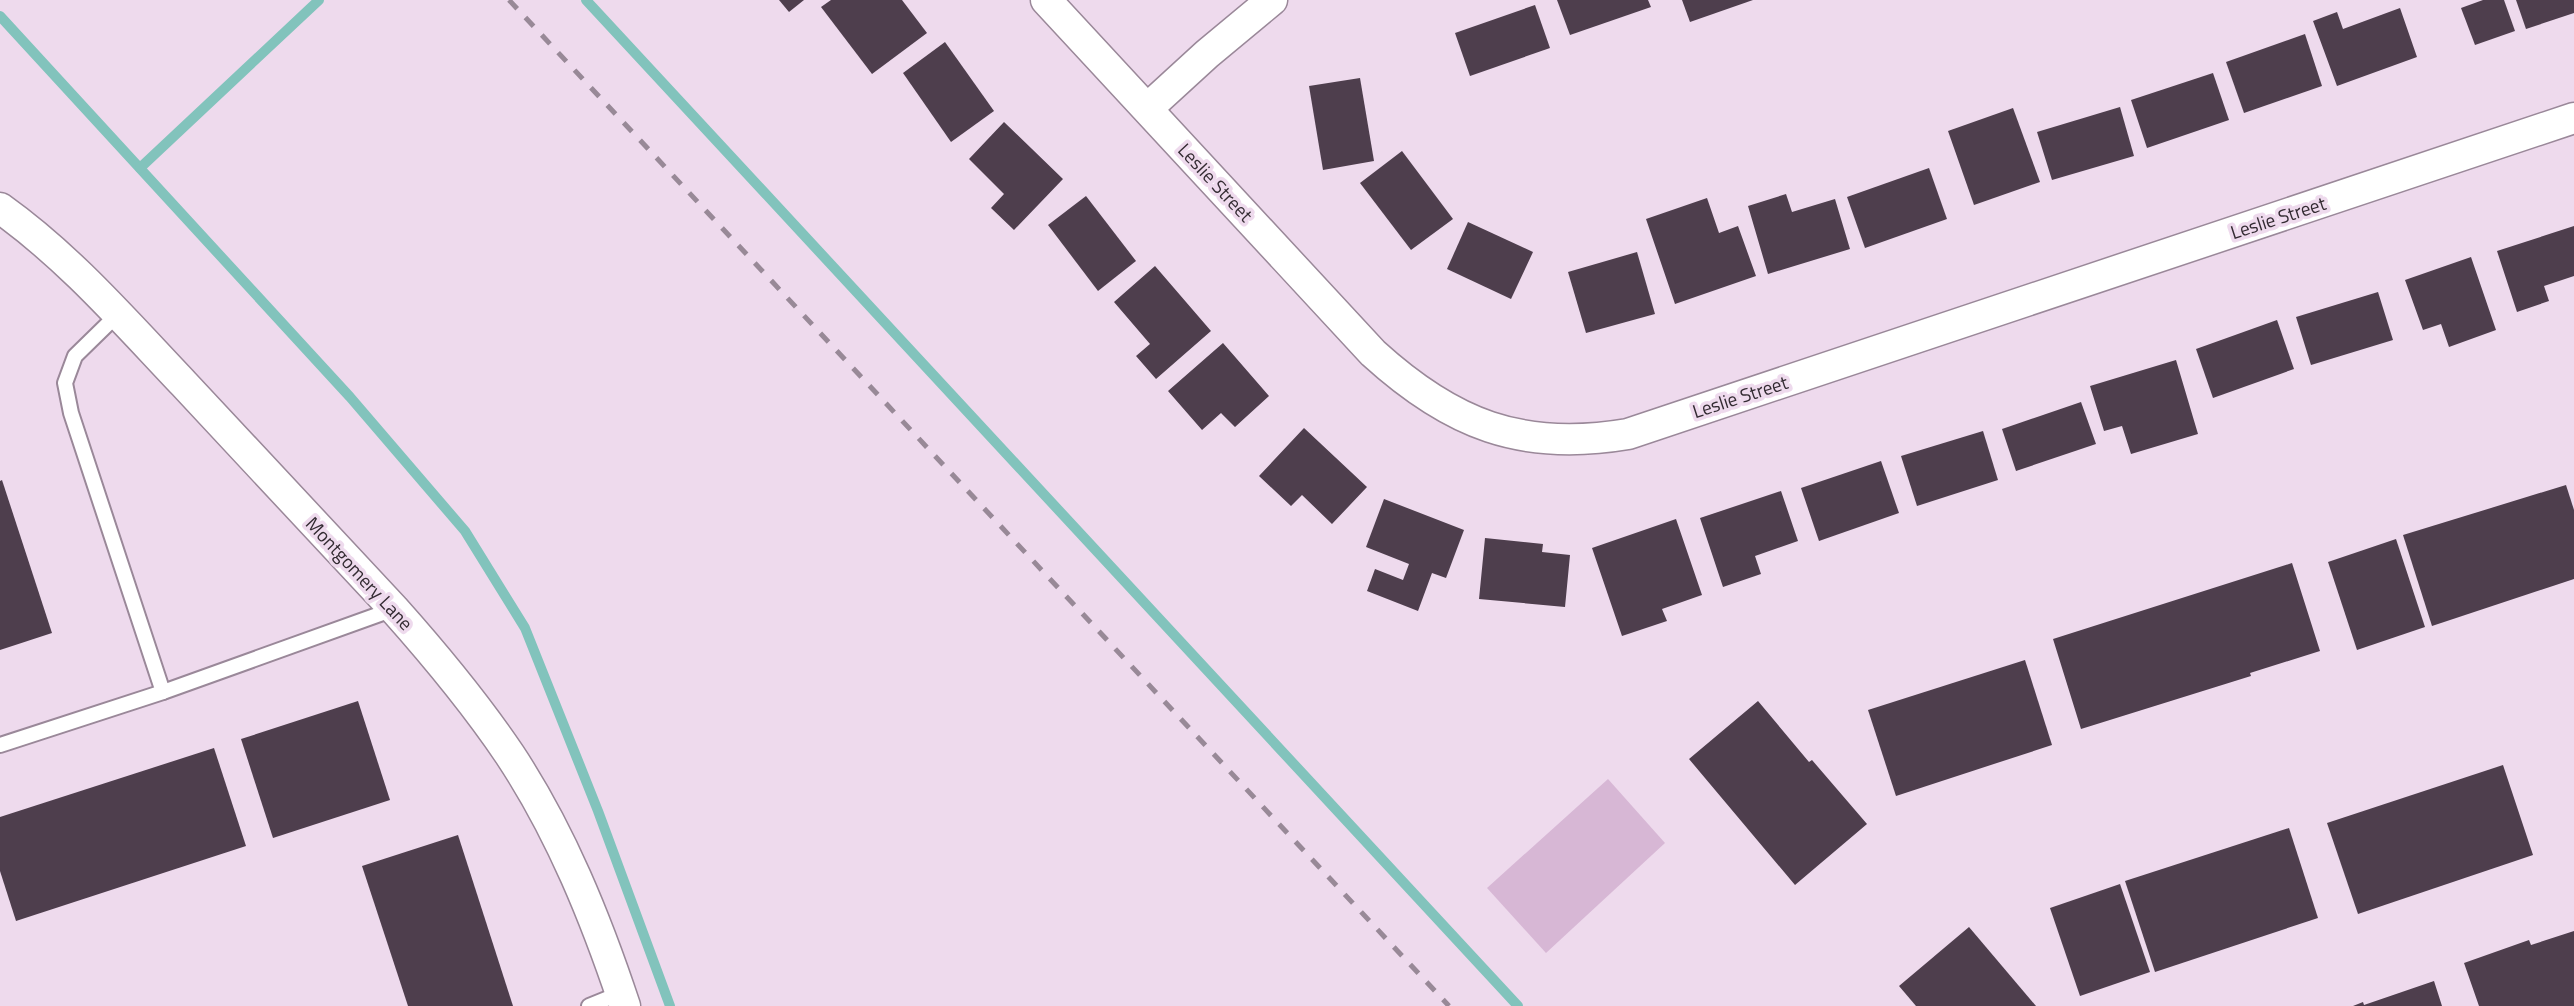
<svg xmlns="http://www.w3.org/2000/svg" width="2574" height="1006" font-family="'Titillium Web',sans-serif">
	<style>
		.green { fill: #d7b7d5 }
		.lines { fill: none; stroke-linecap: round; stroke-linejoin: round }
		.stream { stroke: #82c3bc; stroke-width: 10 }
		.building { fill: #4e3e4d }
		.lane-casing { stroke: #9a8899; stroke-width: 18 }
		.street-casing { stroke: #9a8899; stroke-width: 33 }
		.lane { stroke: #fff; stroke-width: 14 }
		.street { stroke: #fff; stroke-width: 30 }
		.rail { stroke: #988997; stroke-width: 5; stroke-dasharray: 12 12; stroke-linecap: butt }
		.labels { text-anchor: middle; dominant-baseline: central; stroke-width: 7; stroke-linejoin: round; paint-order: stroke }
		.street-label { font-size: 19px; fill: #332b32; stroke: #eedaed }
	</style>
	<rect width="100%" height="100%" fill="#eedaed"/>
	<polygon class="green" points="1608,779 1665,843 1546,953 1487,888"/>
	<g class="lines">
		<g class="stream">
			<polyline points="586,0 1518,1006"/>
			<polyline points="0,16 350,397 465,531 525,628 598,811 670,1006"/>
			<polyline points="140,168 319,0"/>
		</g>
	</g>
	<g class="building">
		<polygon points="779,0 804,0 789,12"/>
		<polygon points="831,0 902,0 927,33 872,74 821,7"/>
		<polygon points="1557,0 1648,0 1651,7 1570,35"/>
		<polygon points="1682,0 1753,0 1690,22"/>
		<polygon points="2483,0 2504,0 2515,31 2475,45 2461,8"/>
		<polygon points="2516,0 2574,0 2574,13 2526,29"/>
		<polygon points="1535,5 1550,48 1470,76 1455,33"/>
		<polygon points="2400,8 2417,57 2337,86 2313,21 2337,12 2343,29"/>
		<polygon points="2305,34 2322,86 2244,113 2226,62"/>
		<polygon points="945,42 994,111 951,142 903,73"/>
		<polygon points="2213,73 2229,120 2147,148 2131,100"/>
		<polygon points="1360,78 1374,161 1323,170 1309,86"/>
		<polygon points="2120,107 2134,156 2052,180 2037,132"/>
		<polygon points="2013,108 2040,182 1974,205 1948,131"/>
		<polygon points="1004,122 1063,179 1014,230 991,208 1004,194 969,159"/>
		<polygon points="1402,151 1453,219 1411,250 1360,183"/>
		<polygon points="1929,168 1947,219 1865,248 1847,197"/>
		<polygon points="1786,194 1792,212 1835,199 1850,249 1768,274 1748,206"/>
		<polygon points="1086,196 1136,261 1098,291 1048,225"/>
		<polygon points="1707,198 1719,233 1738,226 1756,276 1675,304 1646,219"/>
		<polygon points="1468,222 1533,252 1511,299 1447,269"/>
		<polygon points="2574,226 2574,276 2544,286 2549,301 2517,312 2497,251"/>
		<polygon points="1637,252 1655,314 1586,333 1568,272"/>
		<polygon points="2471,257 2496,330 2449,347 2441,324 2423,330 2405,280"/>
		<polygon points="1155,266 1211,331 1156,379 1136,356 1150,344 1114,302"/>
		<polygon points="2378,292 2393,340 2311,365 2296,317"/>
		<polygon points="2277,320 2294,369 2213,398 2196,349"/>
		<polygon points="1223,343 1269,396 1235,427 1221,413 1202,430 1168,391"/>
		<polygon points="2176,360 2198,434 2131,454 2122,426 2104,431 2090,386"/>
		<polygon points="2081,402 2096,444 2016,471 2002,429"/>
		<polygon points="1304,428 1367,487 1332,524 1302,495 1291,506 1259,476"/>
		<polygon points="1983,431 1998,480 1917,506 1901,456"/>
		<polygon points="1881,461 1899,513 1819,541 1801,488"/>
		<polygon points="2,480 52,633 0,650 0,481"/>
		<polygon points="2566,485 2574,510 2574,579 2432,626 2403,535"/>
		<polygon points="1781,491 1798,541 1755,556 1761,574 1723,587 1700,518"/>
		<polygon points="1384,499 1464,530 1446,578 1432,573 1418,611 1367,591 1375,569 1403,580 1409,564 1366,547"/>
		<polygon points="1676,519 1702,595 1662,609 1667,621 1622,636 1592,548"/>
		<polygon points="1485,538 1543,544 1542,552 1570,555 1565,607 1479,599"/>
		<polygon points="2396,539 2425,627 2357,650 2328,562"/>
		<polygon points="2292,563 2320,651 2250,673 2251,676 2081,729 2053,639"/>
		<polygon points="2025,660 2052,745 1896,796 1868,710"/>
		<polygon points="358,701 390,800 273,838 241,739"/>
		<polygon points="1758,701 1809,762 1812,760 1867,824 1795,885 1689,759"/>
		<polygon points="214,748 246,846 16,921 0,871 0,817"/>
		<polygon points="2503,765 2533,855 2358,914 2327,823"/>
		<polygon points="2289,828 2318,918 2155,972 2125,881"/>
		<polygon points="458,835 513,1006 408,1006 362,866"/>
		<polygon points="2120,884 2150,972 2080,996 2050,908"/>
		<polygon points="1969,927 2036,1006 1916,1006 1899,986"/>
		<polygon points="2574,931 2574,1006 2479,1006 2464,963 2529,940 2531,945"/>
		<polygon points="2434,981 2442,1006 2353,1006 2363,1002 2364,1005"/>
	</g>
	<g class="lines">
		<g class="lane-casing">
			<g id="lane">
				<polyline points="118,314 75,356 65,383 71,413 163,692"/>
				<polyline points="0,745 163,692 394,609"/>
				<polyline points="589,1006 621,993"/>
			</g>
		</g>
		<g class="street-casing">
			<g id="street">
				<path d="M1046,0L1373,353C1451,424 1521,452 1628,434L2574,118"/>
				<polyline points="1148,108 1207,54 1272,0"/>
				<path d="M0,208C70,258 125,322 184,384C254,459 324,534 394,609C435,655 475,703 510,755C561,832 596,919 625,1006"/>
			</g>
		</g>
		<use href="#lane" class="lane"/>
		<use href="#street" class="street"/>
		<polyline class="rail" points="509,0 1449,1006"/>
	</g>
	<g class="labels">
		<g class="street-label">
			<text transform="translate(1216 182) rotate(47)">Leslie Street</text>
			<text transform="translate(2278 217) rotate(-18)">Leslie Street</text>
			<text transform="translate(1740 396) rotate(-18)">Leslie Street</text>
			<text transform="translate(360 573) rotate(47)">Montgomery Lane</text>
		</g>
	</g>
</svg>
